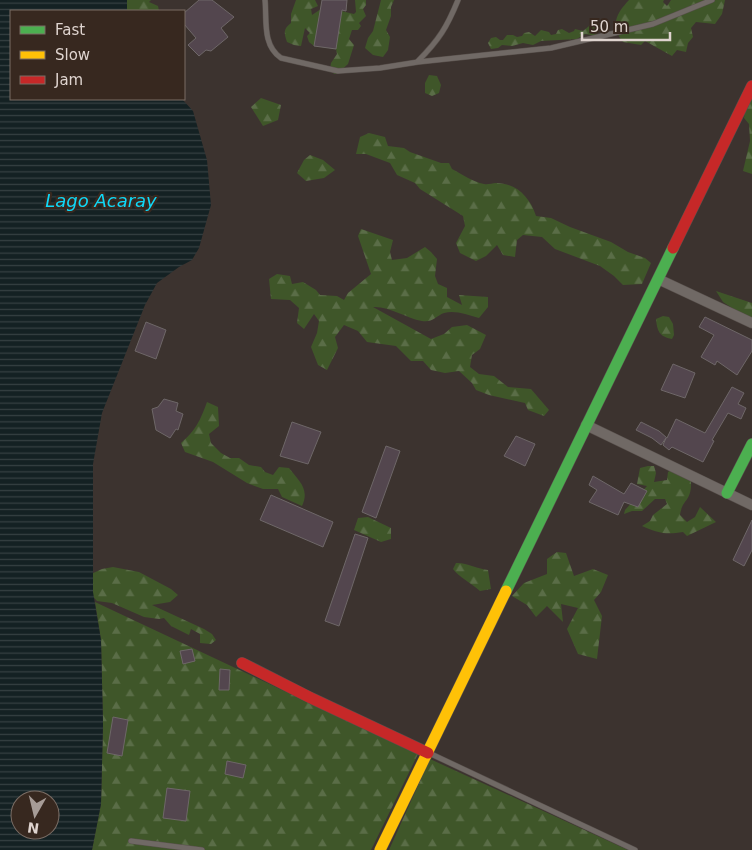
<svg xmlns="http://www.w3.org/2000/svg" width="752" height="850" font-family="'DejaVu Sans',sans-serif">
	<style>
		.forest { fill: url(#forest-firs) }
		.water { fill: url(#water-rules); fill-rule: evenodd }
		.building { fill: #53464e; stroke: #6e6768 }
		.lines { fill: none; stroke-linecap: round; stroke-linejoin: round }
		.lane-casing { stroke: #58504c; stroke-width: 6 }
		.street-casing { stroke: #58504c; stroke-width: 11 }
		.fast-casing { stroke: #58504c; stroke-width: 12 }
		.slow-casing { stroke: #58504c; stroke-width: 12 }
		.jam-casing { stroke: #58504c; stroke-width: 12 }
		.lane { stroke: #706965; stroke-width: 5 }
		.street { stroke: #706965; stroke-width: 10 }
		.fast { stroke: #4caf50; stroke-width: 11 }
		.slow { stroke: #ffc107; stroke-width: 11 }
		.jam { stroke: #c62828; stroke-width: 11 }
		.labels { text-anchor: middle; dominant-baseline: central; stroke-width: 4.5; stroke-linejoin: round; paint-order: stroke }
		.water-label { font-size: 18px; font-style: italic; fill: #10d8f7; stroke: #37281f }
	</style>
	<defs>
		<pattern id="forest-firs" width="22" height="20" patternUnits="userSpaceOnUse" patternTransform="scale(1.25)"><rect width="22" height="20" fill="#3f5629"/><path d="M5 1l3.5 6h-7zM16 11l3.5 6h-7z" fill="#5a6d47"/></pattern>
		<pattern id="water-rules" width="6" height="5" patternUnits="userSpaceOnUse" patternTransform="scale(1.25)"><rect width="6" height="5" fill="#142123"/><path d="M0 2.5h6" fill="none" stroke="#364042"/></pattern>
	</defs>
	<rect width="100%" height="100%" fill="#3c332f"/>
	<g class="forest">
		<polygon points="124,0 151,0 149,2 158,6 159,11 122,11"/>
		<path d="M296,0H315L318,6L311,9L312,15L324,7L354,14L356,12L355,0H366V5L363,9L366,16L359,23L361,26L358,30H352L349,39L354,45L348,64L337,74H334L330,69L331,63L337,54L336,49L314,46L309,42L307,36L310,33L305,28L301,46L294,45L287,42C284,33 283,29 291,23V14Z"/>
		<polygon points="381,0 394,0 391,7 391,16 386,30 390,37 388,50 383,57 373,55 365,48 368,38 373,31"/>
		<path d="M629,0H664L663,2L667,6L671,0H725L722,14L715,24L696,22L691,28L693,37L688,43L686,52L677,50L672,56L645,41L641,45L623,42C610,25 616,14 629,0Z"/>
		<polygon points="594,22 600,24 596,36 585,34 577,39 541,41 533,45 523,43 512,46 502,45 498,48 491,49 488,43 491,38 496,37 500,40 503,40 507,35 513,35 517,37 522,36 524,33 529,32 535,36 541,30 549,32 551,35 556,34 558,30 562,29 569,33 574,31 575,29 583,31"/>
		<polygon points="429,75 437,76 441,85 439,93 432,96 425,93 425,83"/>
		<polygon points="752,92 752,174 743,171 750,141 749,124 744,118 746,104"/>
		<polygon points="261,98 281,105 278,120 263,126 251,107"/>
		<path d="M369,133L385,137L388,146L404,148L410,152L441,163H449L452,169C462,174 473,182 484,184C488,185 492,183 496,183C516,183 530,197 536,216L551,218L570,227L611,242L628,252L645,258L651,263L642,284L623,285L614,276L600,266L555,249L542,237L523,235L517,240L515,257L503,255L497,245L486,256L476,261L460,253L456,243L465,226L463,216L420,189L415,183L397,175L390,163L366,154H356L360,137Z"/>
		<polygon points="310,155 323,160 335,170 324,178 306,181 297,173 304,160"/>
		<path d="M361,229L393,240L390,252L392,260L407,258L425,247L431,252L437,259L435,276L438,284L447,288V297L462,305L459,295L488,297V307L479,318C467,315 456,310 444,313C436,316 432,323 422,321C406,318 389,306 373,307L431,339L444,334L452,327L467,325L486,335L480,349L472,355L470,367L479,374L494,376L508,387L531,389L549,410L544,416L528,410L525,403L489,395L476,390L472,383L459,371L445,373L431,370L423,361H411L396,346L367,342L358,331L344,325L335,337L338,348L327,370L318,365L311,347L317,333L319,321L314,314L304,329L297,323L299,308L290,300L271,299L269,279L277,274L290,276L292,284L303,282L316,290L320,295L337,296L344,300L348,293L371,274L358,236Z"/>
		<polygon points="716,291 752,303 752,321 723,302"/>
		<path d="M663,316L669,317L673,324L674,335L672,339C659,337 657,330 656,319Z"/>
		<path d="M207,402L218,407L219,426L209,434L211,443L221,453L230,458H239L249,465L261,467L265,472L273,475L279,467L289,468C299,481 310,489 302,506L282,497L278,489H263L247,483L213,462L185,452L181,443C196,430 200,421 207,402Z"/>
		<path d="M648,466H654L656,473L654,482L667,480L668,472L672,469L691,481C692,502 682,499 680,515L687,522L695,517L700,507L716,522L687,536L683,532C666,535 658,533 642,526L650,521L653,515L667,504L665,499H655L642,511H632L624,514L625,510L647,486L637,484L640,468Z"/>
		<polygon points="368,517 391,528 391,539 381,542 354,530 358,518"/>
		<polygon points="557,552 566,553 574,576 593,569 608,575 601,592 594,600 602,616 597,659 578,654 567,629 578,608 561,604 563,622 547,606 536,617 527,605 512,596 524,583 547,574 547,559"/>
		<path d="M456,563C465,562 478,569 488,570L491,589L480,591C472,584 458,576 453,569Z"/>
		<polygon points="113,567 139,572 171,589 178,595 170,602 152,605 204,629 212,634 216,640 211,644 200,643 200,634 191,629 189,635 171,626 164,618 159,619 144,617 112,603 97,601 89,592 89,575 102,569"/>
		<polygon points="95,602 418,754 371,850 92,850 101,804 103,724 101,640"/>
		<polygon points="430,759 628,850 389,850"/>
	</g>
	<path class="water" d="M0,0H127V11H11V99H182L193,111L207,160L211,205L199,248L192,260L179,267L157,283L145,305L102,413L93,464V592L101,640L103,724L101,804L92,850H0ZM20,800H50V830H20Z"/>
	<g class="building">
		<polygon points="199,0 212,0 234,17 221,28 228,37 211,51 206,50 199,56 188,45 196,38 184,24 184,13"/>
		<polygon points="322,0 347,0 346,11 342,10 336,49 314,46"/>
		<polygon points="705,317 752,340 752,351 737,375 717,361 715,365 701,357 714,335 699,327"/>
		<polygon points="146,322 166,330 156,359 135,351"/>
		<polygon points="673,364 695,373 685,398 661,390"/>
		<polygon points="732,387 744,393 738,404 746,408 741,419 728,413 712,440 714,441 703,462 672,447 669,450 663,445 666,438 661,445 652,438 636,430 641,422 659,431 667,438 676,419 705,433"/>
		<polygon points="164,399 178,403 176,411 183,414 178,430 176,429 170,438 156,430 152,409 158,407"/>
		<polygon points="292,422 321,432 308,464 280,456"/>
		<polygon points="516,436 535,444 525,466 504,456"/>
		<polygon points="386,446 400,451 376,518 362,512"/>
		<polygon points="593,476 624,494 631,483 647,491 638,507 624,502 618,515 589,502 597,490 589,485"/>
		<polygon points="271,495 333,522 323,547 260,520"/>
		<polygon points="752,520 752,550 744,566 733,560"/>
		<polygon points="355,534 368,538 339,626 325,621"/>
		<polygon points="192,649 195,661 183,664 180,651"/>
		<polygon points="220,669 230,670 229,690 219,690"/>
		<polygon points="113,717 128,720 122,756 107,753"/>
		<polygon points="227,761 246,765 243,778 225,774"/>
		<polygon points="167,788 190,791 186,821 163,818"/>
	</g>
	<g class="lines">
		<g class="lane-casing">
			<g id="lane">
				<path d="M265,0C267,20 262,45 281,58L338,71L380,68L418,62L551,48L653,24L712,0"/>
				<path d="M418,61C439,40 447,27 458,0"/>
				<polyline points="429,753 635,850"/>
				<polyline points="131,841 202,850"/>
			</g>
		</g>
		<g class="street-casing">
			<g id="street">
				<polyline points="658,279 752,323"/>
				<polyline points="586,425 752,505"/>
			</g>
		</g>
		<g class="fast-casing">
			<g id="fast">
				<polyline points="727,493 752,444"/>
				<polyline points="506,591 673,248"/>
			</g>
		</g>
		<g class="slow-casing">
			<polyline id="slow" points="380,850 506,591"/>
		</g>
		<g class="jam-casing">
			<g id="jam">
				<polyline points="673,248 752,86"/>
				<polyline points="242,663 311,698 428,753"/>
			</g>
		</g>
		<use href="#lane" class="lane"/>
		<use href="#street" class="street"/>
		<use href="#fast" class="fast"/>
		<use href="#slow" class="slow"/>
		<use href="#jam" class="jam"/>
	</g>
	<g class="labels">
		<g class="water-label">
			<text x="101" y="200">Lago Acaray</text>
		</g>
	</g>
	<rect x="10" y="10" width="175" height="90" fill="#37281f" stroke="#7a6d65"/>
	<rect x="20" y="26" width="25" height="8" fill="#4caf50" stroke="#7a6d65"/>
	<text x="55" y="35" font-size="15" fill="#dfd4cf">Fast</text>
	<rect x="20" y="51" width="25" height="8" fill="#ffc107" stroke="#7a6d65"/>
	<text x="55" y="60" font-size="15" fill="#dfd4cf">Slow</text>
	<rect x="20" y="76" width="25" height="8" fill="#c62828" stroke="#7a6d65"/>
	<text x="55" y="85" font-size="15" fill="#dfd4cf">Jam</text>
	<g transform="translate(35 815) rotate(188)"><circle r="24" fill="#37281f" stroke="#7a6d65"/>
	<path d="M0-4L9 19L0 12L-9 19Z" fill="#a69c97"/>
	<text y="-8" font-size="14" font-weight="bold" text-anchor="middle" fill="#dfd4cf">N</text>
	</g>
	<path d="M582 32v8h88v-8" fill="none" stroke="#dfd4cf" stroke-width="2.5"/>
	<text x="590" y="32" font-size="15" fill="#dfd4cf" stroke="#37281f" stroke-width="4" paint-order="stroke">50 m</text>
</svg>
